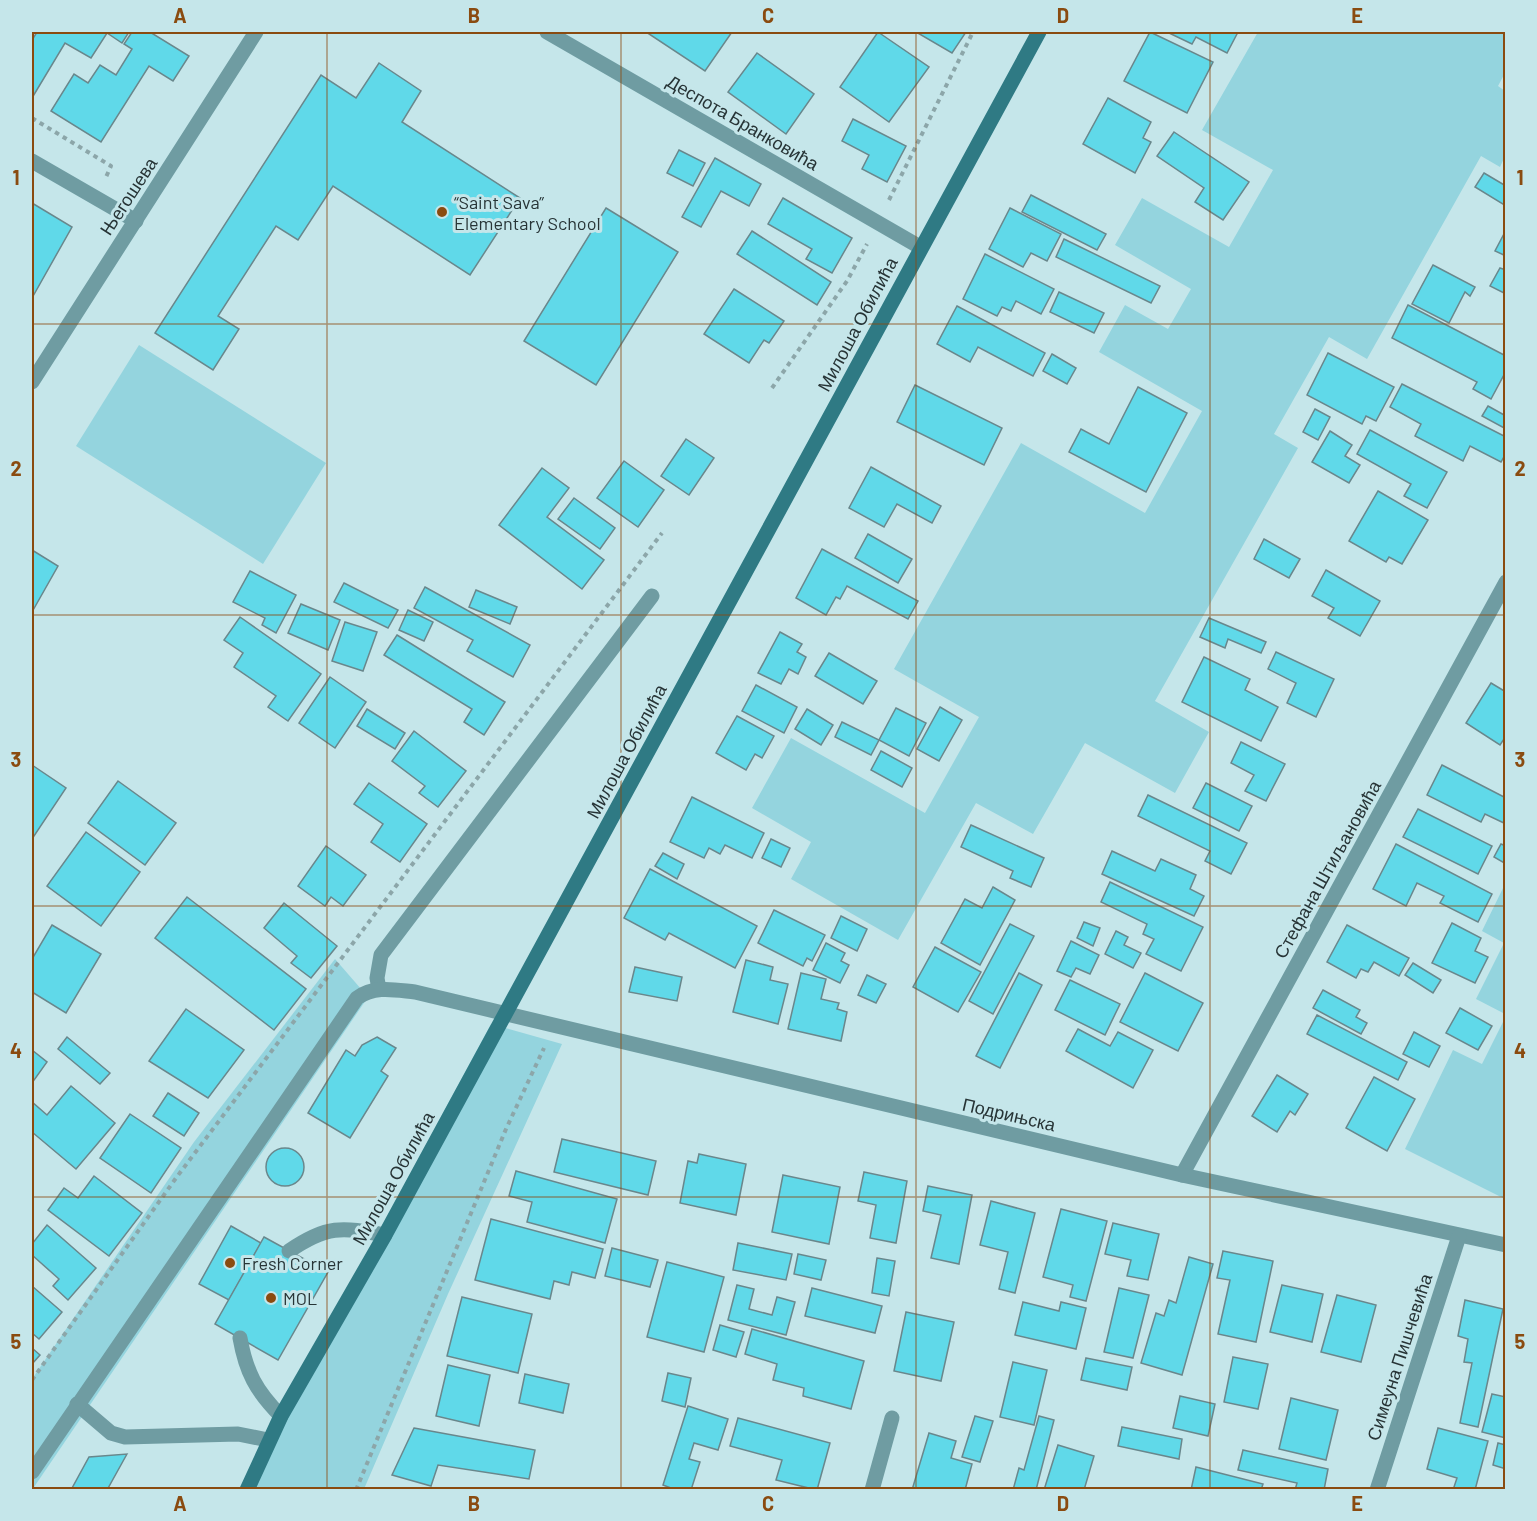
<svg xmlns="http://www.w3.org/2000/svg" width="1537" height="1521" font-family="Barlow,sans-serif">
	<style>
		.green { fill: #94d4de }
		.building { fill: #60d9e9; stroke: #69878c; stroke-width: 1.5 }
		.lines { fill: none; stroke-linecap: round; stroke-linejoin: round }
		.path { stroke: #8ca6a9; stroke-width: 4; stroke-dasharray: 4.5 4.5; stroke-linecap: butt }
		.lane { stroke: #6f9ca2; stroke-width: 15 }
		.street { stroke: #6f9ca2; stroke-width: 15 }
		.secondary { stroke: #2f7a84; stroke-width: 15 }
		.grid { fill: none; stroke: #8a4b10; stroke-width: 1.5; stroke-opacity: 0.55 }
		.poi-dot { fill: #8a4b10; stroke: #c5e6ea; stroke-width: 2 }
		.labels { text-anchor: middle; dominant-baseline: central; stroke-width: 6; stroke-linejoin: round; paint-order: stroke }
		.street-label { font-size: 18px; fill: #273436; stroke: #c5e6ea }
		.poi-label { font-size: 18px; fill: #273436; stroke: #c5e6ea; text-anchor: start }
		.neatline { fill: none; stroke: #8a4b10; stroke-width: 2 }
		.grid-label { font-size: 20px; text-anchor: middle; font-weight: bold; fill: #8a4b10 }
	</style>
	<rect width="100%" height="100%" fill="#c5e6ea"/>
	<g class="green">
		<polygon points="1258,32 1505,32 1505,73 1498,86 1505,91 1505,156 1500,167 1481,156 1367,359 1329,337 1274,434 1298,448 1155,701 1209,732 1175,793 1085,743 1033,834 976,803 898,940 791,879 811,842 752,808 791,738 925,813 979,717 894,669 1021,443 1145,513 1202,411 1099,352 1125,305 1168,329 1191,289 1115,245 1142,198 1229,247 1273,170 1202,130"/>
		<polygon points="139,345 326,463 263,564 76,446"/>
		<polygon points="1505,884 1506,1014 1505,1014 1476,999 1504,943 1482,931"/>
		<polygon points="335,959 368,997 32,1490 32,1379 194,1142"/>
		<polygon points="1505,1018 1505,1199 1405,1149 1453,1050 1482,1064"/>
		<polygon points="491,1024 562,1044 448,1294 364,1489 240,1490"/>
	</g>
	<g class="building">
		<polygon points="37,32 129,32 122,43 107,33 91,58 65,43 32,98 32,40"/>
		<polygon points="132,32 150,32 189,56 173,81 149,66 101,142 51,111 74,74 88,83 100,65 116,75 132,49 124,44"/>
		<polygon points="646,32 732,32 705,71"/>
		<polygon points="878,32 929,67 889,122 840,87"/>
		<polygon points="916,32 966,32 952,53"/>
		<polygon points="1150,32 1213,62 1187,113 1124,81"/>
		<polygon points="1167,32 1238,32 1227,53 1196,37 1192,44"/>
		<polygon points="757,53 814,94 786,134 728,92"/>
		<polygon points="379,63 421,91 402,122 520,198 470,275 333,186 298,240 276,226 218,316 239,329 213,370 155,333 321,75 356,98"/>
		<polygon points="1108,98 1151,122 1143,138 1151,142 1135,173 1083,144"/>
		<polygon points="853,119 906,146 887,182 862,169 869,155 842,141"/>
		<polygon points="1174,132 1249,182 1223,220 1195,202 1204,188 1157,156"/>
		<polygon points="679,150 705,163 693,186 667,173"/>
		<polygon points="715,158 761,184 749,206 721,191 701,227 682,217"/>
		<polygon points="1484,173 1506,186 1506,206 1475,187"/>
		<polygon points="1031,195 1106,234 1097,250 1022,212"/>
		<polygon points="783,198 852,238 832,273 806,259 812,249 768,224"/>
		<polygon points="32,203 72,227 32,298"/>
		<polygon points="606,208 678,252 596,385 524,341"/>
		<polygon points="1010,208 1061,234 1047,261 1031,253 1023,267 989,249"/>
		<polygon points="1506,230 1506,256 1495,251"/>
		<polygon points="752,231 831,282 817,305 737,254"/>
		<polygon points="1064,239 1160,286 1151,303 1056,257"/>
		<polygon points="985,254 1054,289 1041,314 1016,301 1011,311 1002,307 997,316 963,299"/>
		<polygon points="1433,265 1475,287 1470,296 1465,292 1449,323 1412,304"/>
		<polygon points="1500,268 1506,270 1506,294 1490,286"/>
		<polygon points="734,289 784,321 769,343 764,340 749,363 704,334"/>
		<polygon points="1059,292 1104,313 1094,333 1050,312"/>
		<polygon points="1408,305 1506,356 1506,371 1491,399 1473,389 1477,382 1392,338"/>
		<polygon points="957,306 1045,353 1033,376 978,347 970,362 937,344"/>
		<polygon points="1328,353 1394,387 1376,421 1366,416 1362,424 1307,395"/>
		<polygon points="1052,354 1076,368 1067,384 1043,371"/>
		<polygon points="1402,384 1506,437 1506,453 1501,462 1470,446 1463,461 1415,436 1421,424 1390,407"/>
		<polygon points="915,385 1002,428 984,465 897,422"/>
		<polygon points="1138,387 1187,413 1146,492 1069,452 1081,429 1109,444"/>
		<polygon points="1488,406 1506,416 1506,429 1482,416"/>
		<polygon points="1315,409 1330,417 1318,440 1303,432"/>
		<polygon points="1370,430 1447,472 1427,508 1404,496 1411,484 1357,454"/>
		<polygon points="1330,431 1352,445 1345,456 1360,465 1349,483 1312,462"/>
		<polygon points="686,439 714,458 689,495 661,476"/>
		<polygon points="624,461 664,490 638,527 597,498"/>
		<polygon points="871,467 941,506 932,523 897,504 884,527 849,508"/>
		<polygon points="542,468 569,488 547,517 604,560 582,589 499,525"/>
		<polygon points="1378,491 1428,520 1402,564 1389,557 1386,562 1349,541"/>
		<polygon points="574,498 615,528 600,549 558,519"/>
		<polygon points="868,534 912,559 898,583 855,558"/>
		<polygon points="1264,539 1300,559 1289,578 1254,559"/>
		<polygon points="822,549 918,601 908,619 847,586 840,599 836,597 826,615 796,598"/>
		<polygon points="32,550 58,566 32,612"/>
		<polygon points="1326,570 1380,601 1360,636 1328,618 1334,608 1312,596"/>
		<polygon points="250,571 296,595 276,633 262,625 265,618 233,602"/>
		<polygon points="344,583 398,610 388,628 334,602"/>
		<polygon points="425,587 530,645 513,677 467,651 473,640 414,608"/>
		<polygon points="476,590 517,607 510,624 469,607"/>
		<polygon points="301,604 340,620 328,650 288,633"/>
		<polygon points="408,610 433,622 424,641 399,630"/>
		<polygon points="240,617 321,674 288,721 268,707 276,696 234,667 243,653 224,640"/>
		<polygon points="1209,618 1266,642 1261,653 1228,639 1225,648 1200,637"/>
		<polygon points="345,622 377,632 363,671 332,661"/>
		<polygon points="780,632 802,644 797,652 806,657 798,674 789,669 781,684 758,673"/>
		<polygon points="397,635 505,702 484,735 464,722 472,709 384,655"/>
		<polygon points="1276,652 1334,679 1316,717 1287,703 1296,683 1268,669"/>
		<polygon points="829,653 877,681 863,704 815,676"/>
		<polygon points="1204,657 1250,679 1245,690 1278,707 1261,741 1182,702"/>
		<polygon points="330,677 366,702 335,748 299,723"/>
		<polygon points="1491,683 1506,692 1506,736 1500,745 1466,723"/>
		<polygon points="756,685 797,707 784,733 742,711"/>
		<polygon points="940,707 962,720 939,761 917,749"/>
		<polygon points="896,708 926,723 909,756 879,740"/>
		<polygon points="367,709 405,733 395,749 357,726"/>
		<polygon points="807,709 833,725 821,745 795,729"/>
		<polygon points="737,716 774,736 762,758 755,754 746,770 716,753"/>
		<polygon points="842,722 879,740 871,755 835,737"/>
		<polygon points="414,731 466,771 438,807 419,793 425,786 392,761"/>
		<polygon points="1241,742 1285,764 1266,801 1245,791 1254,775 1231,763"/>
		<polygon points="881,751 912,768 902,787 871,770"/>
		<polygon points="32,765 66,788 32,839"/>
		<polygon points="1442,765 1506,798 1506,824 1485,814 1481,822 1427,795"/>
		<polygon points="118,781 176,823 145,865 88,823"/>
		<polygon points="369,783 427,824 400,862 371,842 383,824 354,804"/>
		<polygon points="1206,783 1252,806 1239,831 1193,808"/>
		<polygon points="1148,795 1247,843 1231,874 1205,861 1210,851 1138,816"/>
		<polygon points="692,797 764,833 752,858 725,845 720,854 709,848 704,858 670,842"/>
		<polygon points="1418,809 1492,846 1478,874 1403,837"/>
		<polygon points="971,825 1044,858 1031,887 1010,878 1013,871 961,847"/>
		<polygon points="86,832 140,872 101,926 47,886"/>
		<polygon points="771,839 790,848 781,867 762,858"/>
		<polygon points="1396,844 1492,894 1478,922 1440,903 1444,896 1417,883 1406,906 1373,889"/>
		<polygon points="1501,844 1506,846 1506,864 1494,857"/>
		<polygon points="326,846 366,875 343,906 331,897 325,906 298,886"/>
		<polygon points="1112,851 1155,871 1161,859 1196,875 1190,889 1204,896 1194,916 1102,874"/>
		<polygon points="663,853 684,864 677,879 655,866"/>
		<polygon points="650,869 757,926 735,968 669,933 665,940 624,918"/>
		<polygon points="1110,882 1203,927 1181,971 1146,954 1154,939 1143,934 1147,924 1101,902"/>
		<polygon points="993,887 1015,900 980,965 941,943 965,899 982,908"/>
		<polygon points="187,897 306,989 274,1030 155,938"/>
		<polygon points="284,903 337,946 311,978 291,963 297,956 264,928"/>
		<polygon points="774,910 825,935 812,961 807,958 803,966 758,943"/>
		<polygon points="841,916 867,929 857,951 831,938"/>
		<polygon points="1084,922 1100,928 1093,946 1077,938"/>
		<polygon points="1452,923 1481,938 1475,951 1488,957 1475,983 1432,963"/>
		<polygon points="1010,924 1034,936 993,1014 969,1001"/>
		<polygon points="52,925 101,954 66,1013 32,992 32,959"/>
		<polygon points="1347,925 1409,958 1399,976 1374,962 1368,972 1361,969 1356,978 1327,962"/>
		<polygon points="1116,931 1128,937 1124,945 1141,953 1133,968 1105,954"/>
		<polygon points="1071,941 1099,955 1090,974 1076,968 1071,977 1057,971"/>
		<polygon points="826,943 845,953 841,961 849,965 840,983 813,970"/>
		<polygon points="935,947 981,972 958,1012 913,987"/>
		<polygon points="746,960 773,967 770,980 788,984 778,1024 733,1012"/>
		<polygon points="1413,963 1441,980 1433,993 1405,975"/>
		<polygon points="635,967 682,977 677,1001 629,992"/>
		<polygon points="801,973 826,979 821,999 839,1003 837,1009 847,1012 841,1041 788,1029"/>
		<polygon points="1019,973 1042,985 1000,1068 976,1056"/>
		<polygon points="1145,973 1203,1003 1178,1051 1120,1022"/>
		<polygon points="867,975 886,984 876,1003 858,995"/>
		<polygon points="1070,980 1120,1004 1105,1035 1055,1010"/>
		<polygon points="1323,990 1360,1010 1356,1017 1367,1023 1361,1034 1313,1008"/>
		<polygon points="1460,1008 1492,1026 1478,1050 1446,1033"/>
		<polygon points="186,1009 244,1050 208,1098 149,1061"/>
		<polygon points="1317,1015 1407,1062 1398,1080 1307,1034"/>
		<polygon points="1078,1029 1110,1046 1118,1032 1153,1050 1133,1088 1066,1051"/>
		<polygon points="1414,1032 1440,1046 1429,1067 1403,1054"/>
		<polygon points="67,1037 110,1073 100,1084 58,1049"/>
		<polygon points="377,1037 396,1048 381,1071 388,1076 350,1138 308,1113 346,1050 355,1056 362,1045"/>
		<polygon points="32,1050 47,1062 32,1083"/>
		<polygon points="1277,1075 1308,1094 1295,1115 1290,1111 1277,1132 1252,1116"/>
		<polygon points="1374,1077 1415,1099 1387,1151 1346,1128"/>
		<polygon points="71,1086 115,1123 76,1169 32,1132 32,1102 47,1115"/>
		<polygon points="168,1093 199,1113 184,1136 153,1116"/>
		<polygon points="130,1114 181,1148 151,1193 100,1158"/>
		<polygon points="562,1139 656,1161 648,1195 554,1172"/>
		<circle cx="285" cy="1167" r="19"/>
		<polygon points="699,1154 746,1164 736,1215 680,1203 688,1161 697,1163"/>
		<polygon points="516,1171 617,1199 605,1243 527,1222 532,1202 509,1196"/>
		<polygon points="864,1172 907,1181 896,1243 870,1238 876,1205 858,1201"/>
		<polygon points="783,1175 840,1187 829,1244 772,1232"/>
		<polygon points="94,1176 142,1213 109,1256 48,1210 64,1188 78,1198"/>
		<polygon points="928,1186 972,1195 959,1264 931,1258 941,1215 923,1211"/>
		<polygon points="991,1201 1035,1213 1015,1293 999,1289 1008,1252 980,1245"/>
		<polygon points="1061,1209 1107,1221 1086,1301 1070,1297 1073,1285 1043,1277"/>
		<polygon points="491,1219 603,1249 595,1278 572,1272 569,1285 554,1281 550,1299 475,1280"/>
		<polygon points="1113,1223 1159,1234 1148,1280 1127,1276 1131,1260 1105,1254"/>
		<polygon points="47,1225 96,1268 68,1300 53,1286 59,1279 32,1255 32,1244"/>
		<polygon points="231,1226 261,1243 229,1300 199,1284"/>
		<polygon points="264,1237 328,1272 278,1360 215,1324"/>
		<polygon points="738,1243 792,1254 786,1280 733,1270"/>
		<polygon points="612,1248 658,1260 650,1287 605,1276"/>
		<polygon points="1223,1251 1273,1261 1256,1342 1218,1334 1230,1280 1217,1278"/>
		<polygon points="798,1254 826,1260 821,1280 794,1274"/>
		<polygon points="1189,1257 1213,1264 1182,1375 1141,1363 1156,1313 1164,1316 1169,1300 1176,1303"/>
		<polygon points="877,1258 895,1261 889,1296 872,1293"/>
		<polygon points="667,1262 724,1277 704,1352 647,1337"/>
		<polygon points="737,1285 754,1289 749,1309 772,1315 777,1297 795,1302 786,1335 728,1320"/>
		<polygon points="1282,1285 1323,1294 1312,1342 1270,1332"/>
		<polygon points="32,1286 62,1312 39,1339 32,1333"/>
		<polygon points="812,1288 882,1306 875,1333 805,1316"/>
		<polygon points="1119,1288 1149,1295 1133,1358 1104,1352"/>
		<polygon points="1337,1295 1376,1305 1361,1362 1321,1352"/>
		<polygon points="462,1297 532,1314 518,1373 447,1356"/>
		<polygon points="1465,1300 1503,1309 1478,1427 1460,1423 1472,1363 1464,1362 1468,1339 1458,1336"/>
		<polygon points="1023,1302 1059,1311 1061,1302 1086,1308 1076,1349 1015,1335"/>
		<polygon points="906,1312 954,1322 941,1381 894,1371"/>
		<polygon points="720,1325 744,1332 736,1357 713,1350"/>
		<polygon points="752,1329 864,1361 851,1409 803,1396 804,1388 773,1380 777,1364 745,1354"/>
		<polygon points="32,1348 40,1355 32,1364"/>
		<polygon points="1233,1357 1268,1364 1258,1409 1224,1402"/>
		<polygon points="1086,1358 1132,1367 1127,1390 1081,1380"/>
		<polygon points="1013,1362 1047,1370 1034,1425 1000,1417"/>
		<polygon points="448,1365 490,1375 479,1426 436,1416"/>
		<polygon points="668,1373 691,1378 685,1407 662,1401"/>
		<polygon points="525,1374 569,1384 563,1413 519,1403"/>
		<polygon points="1492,1394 1506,1397 1506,1438 1482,1432"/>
		<polygon points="1180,1396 1215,1404 1208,1436 1173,1428"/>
		<polygon points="1291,1398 1338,1410 1326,1460 1279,1449"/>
		<polygon points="688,1406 728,1419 718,1450 694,1443 689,1459 700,1462 691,1490 676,1490 663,1485"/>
		<polygon points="975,1416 993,1421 980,1462 962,1457"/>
		<polygon points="1039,1416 1054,1420 1036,1490 1013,1490 1019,1468 1024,1470"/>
		<polygon points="738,1418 830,1443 817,1490 776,1480 782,1460 730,1446"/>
		<polygon points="1122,1427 1182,1439 1179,1459 1118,1446"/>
		<polygon points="414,1428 535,1450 529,1479 438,1465 431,1486 392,1475"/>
		<polygon points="1438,1428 1488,1441 1475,1490 1453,1490 1457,1478 1427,1469"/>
		<polygon points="929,1433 956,1441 951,1458 972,1464 965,1490 912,1490"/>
		<polygon points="1498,1443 1506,1445 1506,1469 1493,1465"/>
		<polygon points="1058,1445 1094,1456 1084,1490 1044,1490"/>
		<polygon points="1243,1450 1328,1469 1324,1490 1295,1490 1297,1483 1238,1470"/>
		<polygon points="127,1454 107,1490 71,1490 89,1457"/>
		<polygon points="1196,1467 1263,1484 1261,1490 1191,1490"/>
	</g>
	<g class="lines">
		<g class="path">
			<polyline points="32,118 111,166 106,177"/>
			<polyline points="889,200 973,32"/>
			<polyline points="772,388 847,281 867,244"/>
			<polyline points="32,1380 176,1178 662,533"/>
			<polyline points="356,1490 506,1129 544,1048"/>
		</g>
		<g class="lane">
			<polyline points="379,989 377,978 381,955 652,596"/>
			<path d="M289,1251C327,1225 341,1227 385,1235"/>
			<path d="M240,1338C246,1372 256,1391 281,1416"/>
		</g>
		<g class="street">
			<polyline points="547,32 920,247"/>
			<polyline points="32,161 136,221"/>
			<polyline points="32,382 256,32"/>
			<polyline points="1182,1175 1506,582"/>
			<polyline points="77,1404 111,1433 125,1437 238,1434 268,1440"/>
			<path d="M32,1472L357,998C375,985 395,990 415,992L1182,1175L1506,1245"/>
			<polyline points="872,1490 892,1418"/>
			<polyline points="1377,1490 1459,1236"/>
		</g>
		<polyline class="secondary" points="247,1490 281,1416 385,1235 1039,32"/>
	</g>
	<path class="grid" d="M327,32V1490M621,32V1490M916,32V1490M1210,32V1490M32,324H1506M32,615H1506M32,906H1506M32,1197H1506"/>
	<g class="poi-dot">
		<circle cx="442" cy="212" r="6"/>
		<circle cx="230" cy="1263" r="6"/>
		<circle cx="271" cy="1298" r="6"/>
	</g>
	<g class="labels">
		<g class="street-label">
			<text transform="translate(743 122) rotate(30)">Деспота Бранковића</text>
			<text transform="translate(128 196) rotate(-57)">Његошева</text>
			<text transform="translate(857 324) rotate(-62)">Милоша Обилића</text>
			<text transform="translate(626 751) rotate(-62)">Милоша Обилића</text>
			<text transform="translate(1327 869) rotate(-61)">Стефана Штиљановића</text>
			<text transform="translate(1009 1114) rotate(13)">Подрињска</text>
			<text transform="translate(393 1178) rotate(-61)">Милоша Обилића</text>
			<text transform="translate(1399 1357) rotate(-72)">Симеуна Пишчевића</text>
		</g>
		<g class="poi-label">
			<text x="454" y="202">“Saint Sava”<tspan x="454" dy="21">Elementary School</tspan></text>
			<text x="242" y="1263">Fresh Corner</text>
			<text x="283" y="1298">MOL</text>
		</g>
	</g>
	<rect width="1537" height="1521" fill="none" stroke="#c5e6ea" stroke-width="66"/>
	<rect x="33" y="33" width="1471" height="1455" class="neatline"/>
	<g class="grid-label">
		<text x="180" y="23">A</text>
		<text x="474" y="23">B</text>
		<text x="768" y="23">C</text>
		<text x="1063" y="23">D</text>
		<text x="1357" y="23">E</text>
		<text x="16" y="185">1</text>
		<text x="1520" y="185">1</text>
		<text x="16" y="476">2</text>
		<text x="1520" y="476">2</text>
		<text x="16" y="767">3</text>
		<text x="1520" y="767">3</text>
		<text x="16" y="1058">4</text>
		<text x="1520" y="1058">4</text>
		<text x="16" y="1349">5</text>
		<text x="1520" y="1349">5</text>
		<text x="180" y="1511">A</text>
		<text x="474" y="1511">B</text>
		<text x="768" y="1511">C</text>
		<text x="1063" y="1511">D</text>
		<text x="1357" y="1511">E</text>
	</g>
</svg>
